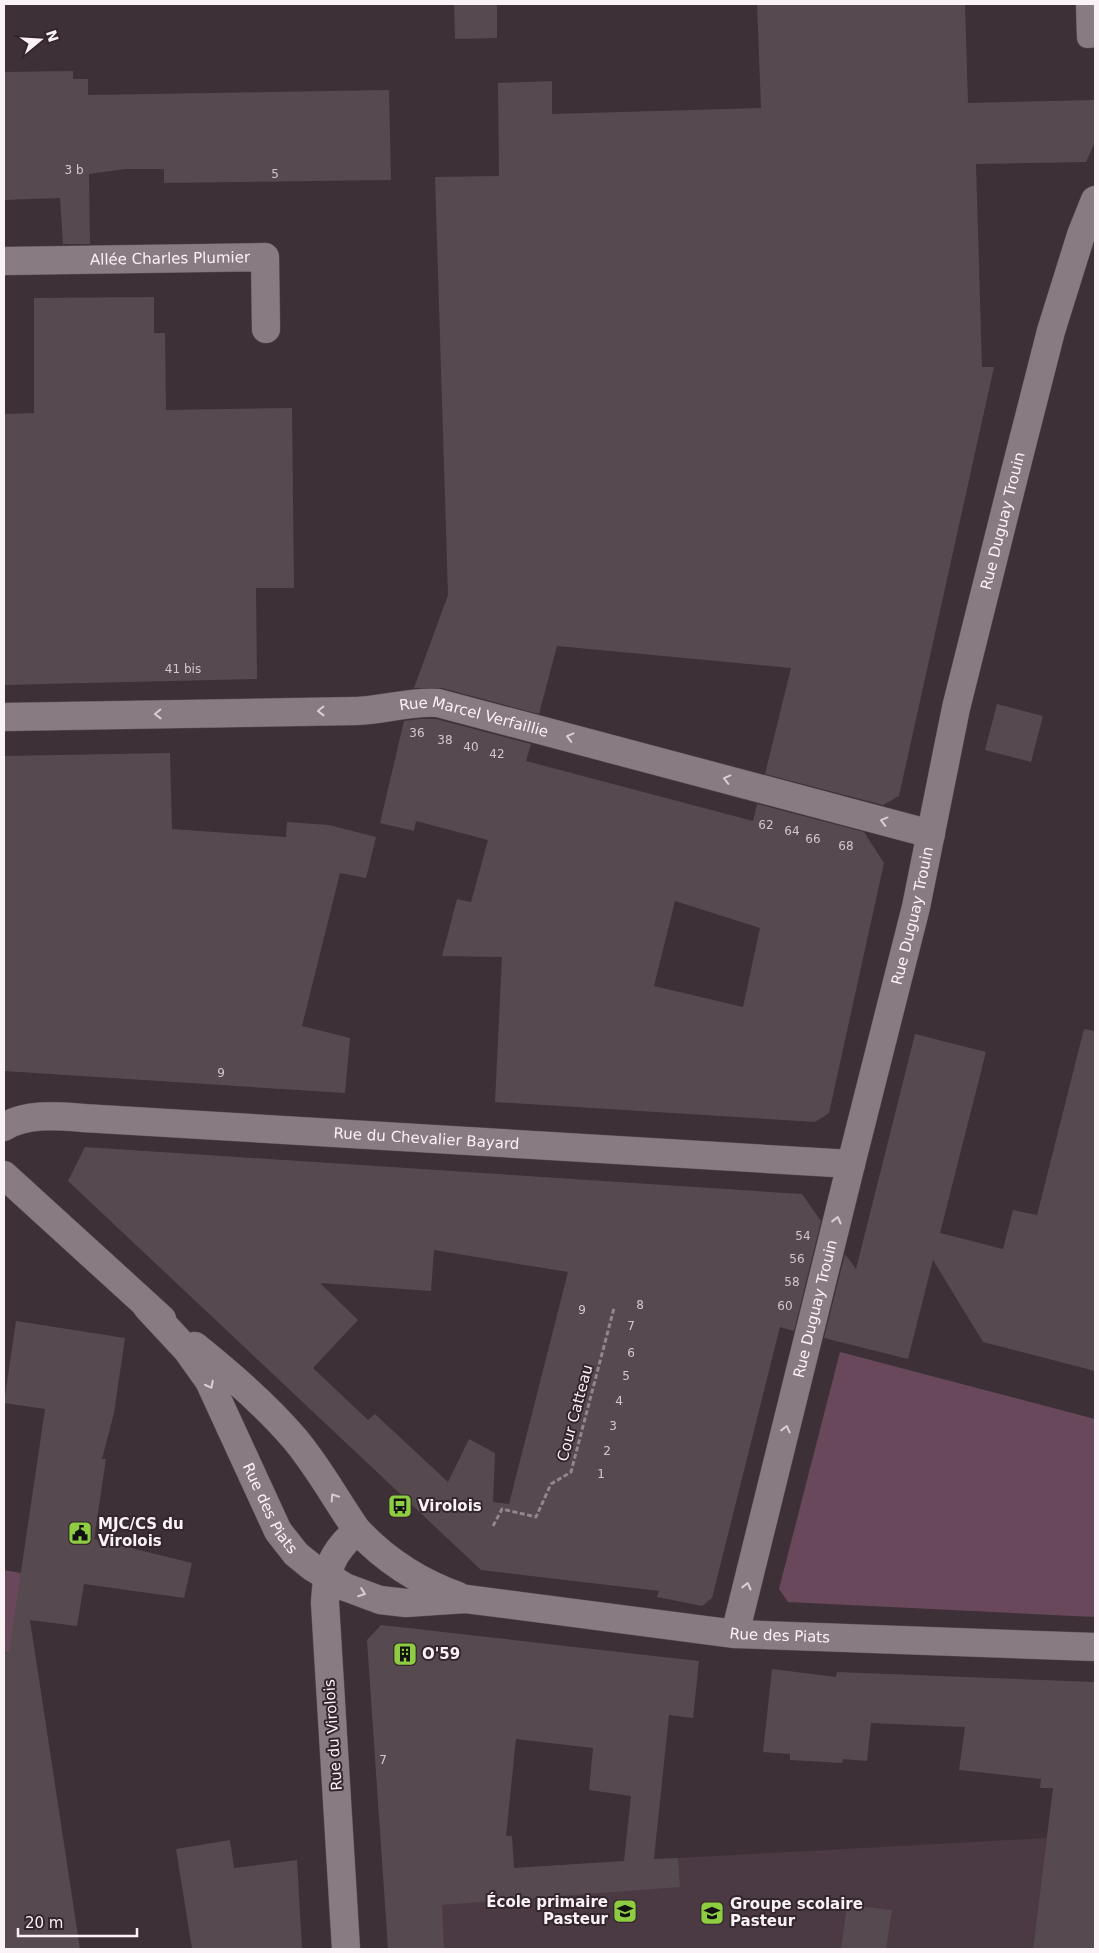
<svg xmlns="http://www.w3.org/2000/svg" width="1099" height="1953" font-family="'DejaVu Sans',sans-serif">
	<style>
		.built { fill: #4b3943 }
		.green { fill: #69485b }
		.building { fill: #564950; fill-rule: evenodd }
		.lines { fill: none; stroke-linecap: round; stroke-linejoin: round }
		.lane-casing { stroke: #5c5157; stroke-width: 21 }
		.street-casing { stroke: #5c5157; stroke-width: 29 }
		.secondary-casing { stroke: #5c5157; stroke-width: 29 }
		.path { stroke: #90868b; stroke-width: 3; stroke-dasharray: 5 2.5; stroke-linecap: butt }
		.lane { stroke: #897b82; stroke-width: 20 }
		.street { stroke: #897b82; stroke-width: 28 }
		.secondary { stroke: #897b82; stroke-width: 28 }
		.oneway { stroke: #d8ced3 }
		.labels { text-anchor: middle; dominant-baseline: central; stroke-width: 4; stroke-linejoin: round; paint-order: stroke }
		.number-label { font-size: 12px; fill: #d1c8cc }
		.street-label { font-size: 15px; fill: #faf2f6; stroke: #33272d }
		.poi-label { font-size: 15px; font-weight: bold; fill: #faf2f6; stroke: #33272d; text-anchor: start }
	</style>
	<rect width="100%" height="100%" fill="#3d3137"/>
	<polygon class="built" points="1047,1838 1033,1949 388,1949 384,1876 678,1858"/>
	<g class="green">
		<polygon points="840,1352 1095,1419 1095,1617 788,1602 779,1589"/>
		<polygon points="4,1570 21,1573 11,1653 4,1652"/>
	</g>
	<g class="building">
		<polygon points="454,4 497,4 497,38 455,39"/>
		<polygon points="757,4 965,4 968,103 1095,100 1095,142 1086,162 976,164 982,367 994,367 899,796 883,805 765,774 791,668 557,646 539,714 442,688 414,688 448,595 435,177 499,176 498,83 552,81 552,114 761,108"/>
		<polygon points="73,71 73,79 88,79 88,95 389,90 391,180 164,183 164,169 126,169 89,174 90,244 63,244 60,198 4,200 4,72"/>
		<polygon points="154,297 154,333 165,333 166,410 292,408 294,588 256,588 257,679 4,685 4,414 34,413 34,298"/>
		<polygon points="997,704 1043,716 1031,762 985,750"/>
		<path d="M419,719H436L531,744L526,761L753,821L757,804L864,832L884,863L829,1113L815,1122L495,1102L502,957L442,956L457,899L471,902L488,840L416,821L414,831L380,823L404,721ZM675,901L760,928L743,1007L654,986Z"/>
		<polygon points="170,753 172,829 286,837 287,822 329,825 376,837 366,878 340,873 302,1026 350,1038 345,1093 4,1071 4,756"/>
		<polygon points="1084,1029 1095,1031 1095,1371 983,1342 933,1260 908,1359 824,1338 845,1254 856,1269 915,1034 986,1052 940,1233 1003,1249 1013,1210 1037,1215"/>
		<path d="M85,1147L802,1194L821,1221L794,1331L780,1327L712,1598L702,1606L657,1597L659,1591L481,1570L68,1181ZM434,1250L568,1272L509,1504L493,1502L495,1453L469,1439L448,1482L375,1414L368,1420L313,1368L358,1320L320,1283L431,1291Z"/>
		<polygon points="16,1321 125,1338 114,1413 102,1459 106,1459 94,1539 192,1563 184,1598 84,1584 77,1626 30,1620 80,1949 4,1949 4,1652 9,1653 45,1409 4,1403"/>
		<path d="M381,1625L699,1661L693,1718L669,1715L654,1859L678,1858L680,1887L442,1905L444,1949H388L367,1640ZM516,1739L593,1748L589,1790L631,1796L624,1861L514,1868L512,1836H506Z"/>
		<polygon points="772,1669 836,1677 837,1672 1095,1682 1095,1949 1033,1949 1053,1788 1040,1788 1041,1779 959,1770 965,1727 871,1723 867,1761 843,1759 842,1763 790,1760 790,1754 763,1752"/>
		<polygon points="230,1840 234,1868 297,1860 302,1949 192,1949 176,1849"/>
		<polygon points="847,1905 892,1910 886,1949 841,1949"/>
	</g>
	<g class="lines">
		<g class="lane-casing">
			<polyline id="lane" points="1086,4 1087,38 1095,37"/>
		</g>
		<g class="street-casing">
			<g id="street">
				<path id="s1" d="M4,261L265,257L266,329"/>
				<path id="s2" d="M4,717L357,711C384,710 411,701 438,703L931,834"/>
				<path id="s3" d="M4,1127C31,1110 70,1118 100,1119L851,1164"/>
				<path id="s4" d="M735,1634L851,1164L916,907L956,708L1015,472L1051,331L1081,235L1095,200"/>
				<path d="M346,1949L325,1603C327,1567 330,1555 357,1530"/>
			</g>
		</g>
		<g class="secondary-casing">
			<g id="secondary">
				<polyline points="4,1175 162,1319"/>
				<path id="s5" d="M147,1307L187,1350L209,1381L278,1531L296,1554L312,1567L345,1587L380,1600L406,1603L466,1599L735,1634L1095,1647"/>
				<path d="M195,1346C230,1374 265,1404 294,1438C318,1466 336,1500 357,1530C386,1561 419,1582 458,1596"/>
			</g>
		</g>
		<polyline class="path" points="493,1526 502,1509 536,1517 551,1484 571,1472 614,1308"/>
		<use href="#lane" class="lane"/>
		<use href="#street" class="street"/>
		<use href="#secondary" class="secondary"/>
	</g>
	<defs><path id="oneway-chevron" d="M-2-3.5L2.5 0L-2 3.5" fill="none" stroke-width="1.6" stroke-linecap="round" stroke-linejoin="round" transform="scale(1.25)"/></defs>
	<g class="oneway">
		<use href="#oneway-chevron" transform="translate(321 711) rotate(179)"/>
		<use href="#oneway-chevron" transform="translate(158 714) rotate(179)"/>
		<use href="#oneway-chevron" transform="translate(570 737) rotate(-165)"/>
		<use href="#oneway-chevron" transform="translate(727 779) rotate(-165)"/>
		<use href="#oneway-chevron" transform="translate(884 821) rotate(-165)"/>
		<use href="#oneway-chevron" transform="translate(837 1220) rotate(-76)"/>
		<use href="#oneway-chevron" transform="translate(210 1385) rotate(63)"/>
		<use href="#oneway-chevron" transform="translate(786 1429) rotate(-76)"/>
		<use href="#oneway-chevron" transform="translate(334 1497) rotate(-123)"/>
		<use href="#oneway-chevron" transform="translate(747 1586) rotate(-76)"/>
		<use href="#oneway-chevron" transform="translate(362 1593) rotate(20)"/>
	</g>
	<defs>
		<g id="bus-square" transform="scale(1.25)"><rect x="-9" y="-9" width="18" height="18" rx="4" fill="#8ecd42" stroke="#33272d"/><path d="M-5-6H5V4H4V6H2V4H-2V6H-4V4H-5ZM-3.5-4V0h7V-4ZM-3.5 1.2v1.5H-2V1.2ZM2 1.2v1.5H3.5V1.2Z" fill="#111"/></g>
		<g id="civic-square" transform="scale(1.25)"><rect x="-9" y="-9" width="18" height="18" rx="4" fill="#8ecd42" stroke="#33272d"/><path d="M-.6-6.5H3V-4.5H.6V-3L4-1V1h2V6H-6V1h2V-1L-.6-3ZM-1.2 2.5V6h2.4V2.5Z" fill="#111"/></g>
		<g id="building-square" transform="scale(1.25)"><rect x="-9" y="-9" width="18" height="18" rx="4" fill="#8ecd42" stroke="#33272d"/><path d="M-4-6H4V6H1V3H-1V6H-4ZM-2.5-4.3h1.7v1.8h-1.7ZM.8-4.3h1.7v1.8H.8ZM-2.5-1h1.7V.8h-1.7ZM.8-1h1.7V.8H.8Z" fill="#111"/></g>
		<g id="school-square" transform="scale(1.25)"><rect x="-9" y="-9" width="18" height="18" rx="4" fill="#8ecd42" stroke="#33272d"/><path d="M0-5L7-2L0 1L-7-2ZM-4 1L0 2.5L4 1V4Q0 6-4 4Z" fill="#111"/></g>
	</defs>
	<g fill-rule="evenodd">
		<use href="#bus-square" x="400" y="1506"/>
		<use href="#civic-square" x="80" y="1533"/>
		<use href="#building-square" x="405" y="1654"/>
		<use href="#school-square" x="625" y="1911"/>
		<use href="#school-square" x="712" y="1913"/>
	</g>
	<g class="labels">
		<g class="number-label">
			<text x="74" y="170">3 b</text>
			<text x="275" y="174">5</text>
			<text x="183" y="669">41 bis</text>
			<text x="417" y="733">36</text>
			<text x="445" y="740">38</text>
			<text x="471" y="747">40</text>
			<text x="497" y="754">42</text>
			<text x="766" y="825">62</text>
			<text x="792" y="831">64</text>
			<text x="813" y="839">66</text>
			<text x="846" y="846">68</text>
			<text x="221" y="1073">9</text>
			<text x="803" y="1236">54</text>
			<text x="797" y="1259">56</text>
			<text x="792" y="1282">58</text>
			<text x="640" y="1305">8</text>
			<text x="785" y="1306">60</text>
			<text x="582" y="1310">9</text>
			<text x="631" y="1326">7</text>
			<text x="631" y="1353">6</text>
			<text x="626" y="1376">5</text>
			<text x="619" y="1401">4</text>
			<text x="613" y="1426">3</text>
			<text x="607" y="1451">2</text>
			<text x="601" y="1474">1</text>
			<text x="383" y="1760">7</text>
		</g>
		<g class="street-label">
			<text stroke="none"><textPath href="#s1" startOffset="166">Allée Charles Plumier</textPath></text>
			<text stroke="none"><textPath href="#s4" startOffset="1145">Rue Duguay Trouin</textPath></text>
			<text stroke="none"><textPath href="#s2" startOffset="472">Rue Marcel Verfaillie</textPath></text>
			<text stroke="none"><textPath href="#s4" startOffset="740">Rue Duguay Trouin</textPath></text>
			<text stroke="none"><textPath href="#s3" startOffset="425">Rue du Chevalier Bayard</textPath></text>
			<text stroke="none"><textPath href="#s4" startOffset="335">Rue Duguay Trouin</textPath></text>
			<text transform="translate(575 1413) rotate(-75)">Cour Catteau</text>
			<text stroke="none"><textPath href="#s5" startOffset="238">Rue des Piats</textPath></text>
			<text stroke="none"><textPath href="#s5" startOffset="790">Rue des Piats</textPath></text>
			<text transform="translate(333 1735) rotate(-94)">Rue du Virolois</text>
		</g>
		<g class="poi-label">
			<text x="418" y="1506">Virolois</text>
			<text x="98" y="1524">MJC/CS du<tspan x="98" dy="17">Virolois</tspan></text>
			<text x="422" y="1654">O'59</text>
			<text x="608" y="1902" text-anchor="end">École primaire<tspan x="608" dy="17">Pasteur</tspan></text>
			<text x="730" y="1904">Groupe scolaire<tspan x="730" dy="17">Pasteur</tspan></text>
		</g>
	</g>
	<rect width="1099" height="1953" fill="none" stroke="#faf2f6" stroke-width="10"/>
	<g transform="translate(40 40) rotate(72)" stroke="#33272d" stroke-width="4" paint-order="stroke">
	<path d="M0-4L9 19L0 12L-9 19Z" fill="#faf2f6"/>
	<text y="-8" font-size="14" font-weight="bold" text-anchor="middle" fill="#faf2f6">N</text>
	</g>
	<path d="M18 1928v8h119v-8" fill="none" stroke="#faf2f6" stroke-width="2.5"/>
	<text x="25" y="1928" font-size="15" fill="#faf2f6" stroke="#33272d" stroke-width="4" paint-order="stroke">20 m</text>
</svg>
